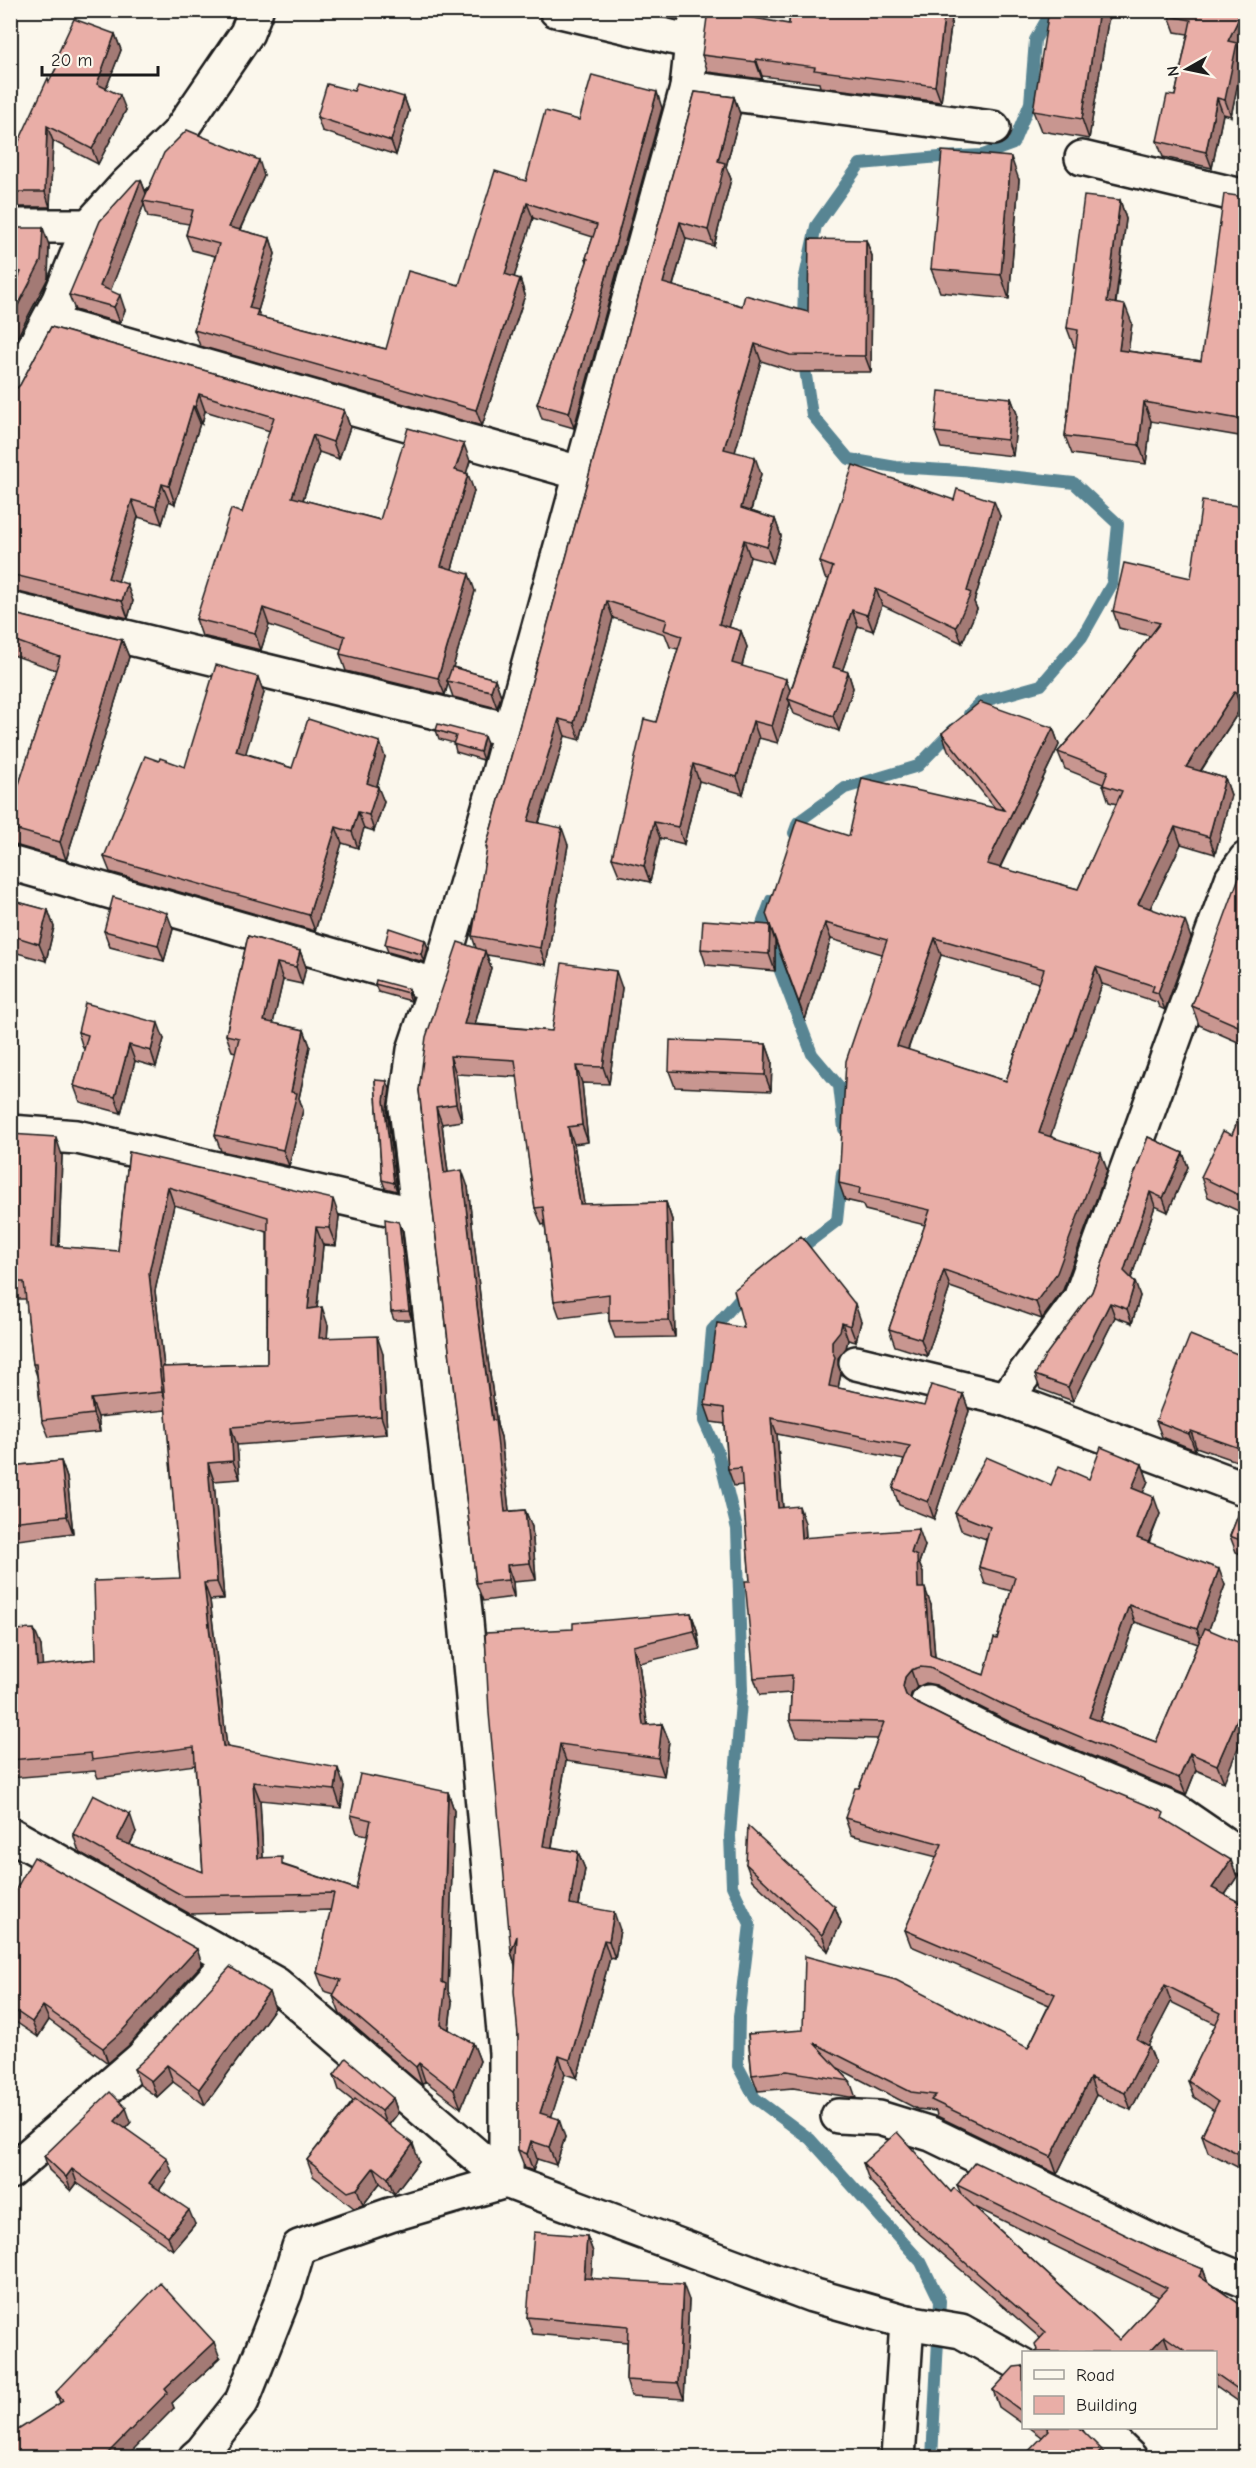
<svg xmlns="http://www.w3.org/2000/svg" width="1256" height="2468" font-family="'Comic Neue',sans-serif">
	<style>
		.lines { fill: none; stroke-linecap: round; stroke-linejoin: round }
		.stream { stroke: #598593; stroke-width: 12 }
		.minor-casing { stroke: #1c1c1c; stroke-width: 38 }
		.minor { stroke: #fbf7ec; stroke-width: 33 }
		.wall { fill: #c89690; stroke: #1c1c1c; stroke-width: 1.5; fill-rule: evenodd }
		.shaded-wall { fill: #a37a75; stroke: #1c1c1c; stroke-width: 1.5 }
		.building { fill: #e9aea7; stroke: #1c1c1c; stroke-width: 1.5; fill-rule: evenodd }
	</style>
	<rect width="100%" height="100%" fill="#fbf7ec"/>
	<filter id="ink" filterUnits="userSpaceOnUse"><feTurbulence type="fractalNoise" baseFrequency=".0167" numOctaves="2"/><feDisplacementMap in="SourceGraphic" scale="12" xChannelSelector="R" yChannelSelector="G"/><feConvolveMatrix kernelMatrix="1 2 1 2 8 2 1 2 1" color-interpolation-filters="sRGB"/></filter>
	<g filter="url(#ink)">
		<g class="lines">
			<g class="stream">
				<polyline points="803,327 804,281 816,226 860,164 940,157 983,155 1013,144 1030,103 1035,40 1052,10"/>
				<polyline points="803,356 812,415 849,459 896,467 962,471 1074,483 1118,524 1112,584 1082,637 1041,685 981,702 969,714"/>
				<polyline points="794,833 798,822 845,788 918,766 955,728"/>
				<polyline points="771,900 762,924 812,1054 839,1086 844,1129"/>
				<polyline points="796,1252 837,1221 842,1173"/>
				<polyline points="747,1290 712,1330 704,1421 718,1452 737,1529 742,1690 730,1836 732,1886 750,1924 739,2017 738,2066 755,2098 810,2139 921,2262 940,2301 932,2458"/>
			</g>
			<g class="minor-casing">
				<g id="minor">
					<polyline points="556,10 692,42"/>
					<polyline points="687,88 993,128"/>
					<polyline points="1082,158 1246,197"/>
					<polyline points="10,226 89,226"/>
					<polyline points="48,322 580,473"/>
					<polyline points="10,393 59,300 89,226 126,185 178,134 247,33 256,10"/>
					<polyline points="10,609 510,730"/>
					<polyline points="10,863 436,985"/>
					<polyline points="10,1132 77,1137 418,1215"/>
					<polyline points="856,1363 1006,1399 1246,1489"/>
					<polyline points="1006,1399 1080,1299 1232,879 1246,859"/>
					<polyline points="928,1702 1002,1739 1176,1811 1246,1859"/>
					<polyline points="10,1834 276,1984 506,2181 812,2295 907,2322 961,2331 1024,2366"/>
					<polyline points="838,2116 879,2118 931,2134 1171,2250 1246,2281"/>
					<polyline points="10,2172 141,2059 232,1959"/>
					<polyline points="1099,2428 1130,2458"/>
					<polyline points="195,2458 202,2452 242,2401 285,2293 299,2247 390,2215 506,2181 506,2053 465,1611 406,1107 414,1050 441,970 494,790 687,88 692,42 698,10"/>
					<polyline points="898,2458 907,2322"/>
				</g>
			</g>
			<use href="#minor" class="minor"/>
		</g>
		<g class="wall">
			<polygon points="638,10 675,10 673,18"/>
			<polygon points="790,10 953,10 941,102 820,87 819,83 762,76 762,79 708,72 702,55 789,24"/>
			<polygon points="1245,10 1239,47 1243,59 1231,116 1223,114 1212,168 1163,157 1157,141 1175,96 1188,34 1175,32 1169,16"/>
			<polygon points="1108,21 1089,139 1041,131 1033,111"/>
			<polygon points="115,34 121,50 106,88 126,110 98,164 53,141 50,207 10,207 10,161 58,64 56,58"/>
			<polygon points="354,91 404,97 409,111 396,155 322,131 317,117"/>
			<polygon points="695,92 734,97 740,114 726,167 731,179 714,246 686,239 673,286 742,306 808,312 866,240 872,256 871,372 796,372 761,361 735,452 761,474 751,511 775,519 781,536 773,563 750,557 729,627 741,631 747,647 742,666 790,692 829,579 825,578 820,562 1000,516 974,602 977,609 962,643 882,605 873,631 858,626 842,671 848,672 853,688 839,731 794,714 790,703 778,743 759,738 743,794 699,781 684,844 660,838 650,882 619,875 612,858 656,722 678,649 670,647 665,634 613,618 580,740 565,736 539,823 568,845 546,965 487,955 491,968 475,1024 552,1031 622,988 609,1084 582,1083 588,1142 574,1144 584,1204 666,1202 672,1220 675,1337 615,1338 609,1321 609,1312 560,1318 554,1301 545,1224 542,1225 535,1208 518,1077 456,1074 462,1121 442,1124 448,1172 468,1187 483,1323 497,1425 501,1437 509,1511 525,1510 532,1527 536,1580 513,1582 514,1597 483,1601 476,1583 419,1090 476,948 472,936 487,851 486,847"/>
			<polygon points="662,108 574,428 542,419 537,404 587,262 586,258 593,237 533,218 514,277 520,279 525,295 482,426 200,346 194,330 215,256 192,250 186,235 189,224 148,217 144,204 110,291 125,310 120,323 75,310 69,295 141,180 146,193 264,176 240,230 270,238 275,254 258,311 260,317 386,349 459,285 526,181 579,120"/>
			<polygon points="1019,180 1009,299 940,292 931,269"/>
			<polygon points="1245,196 1245,437 1151,421 1146,464 1072,454 1065,436 1076,347 1074,347 1067,328 1120,200 1126,219 1116,303 1132,323 1128,351 1201,361 1244,197"/>
			<polygon points="49,245 48,278 10,351 10,321 15,286 13,285 10,278 10,250"/>
			<polygon points="51,327 344,410 350,427 339,459 319,452 303,500 380,520 470,461 466,473 474,491 452,569 475,591 453,667 495,679 501,696 497,708 453,697 448,683 445,695 346,671 340,654 341,649 269,625 261,650 202,636 196,619 242,513 270,431 205,411 202,424 200,423 175,504 169,501 162,524 138,517 118,581 133,601 128,618 14,591 10,591 10,392 14,391 20,385"/>
			<polygon points="1011,398 1017,414 1013,456 941,448 935,432"/>
			<path d="M1245,507V710L1241,708L1201,771L1225,778L1231,795L1215,854L1181,844L1150,909L1191,938L1165,1010L1159,1007L1157,1002L1102,984L1050,1136L1107,1170L1063,1290L1042,1319L950,1287L927,1356L895,1346L889,1329L925,1225L865,1210L862,1204L845,1200L839,1183L882,954L831,939L805,1020L775,940V971L706,965L701,949L769,925L849,836L995,808L948,750L942,733L1053,728L1059,745L1000,868L1078,889L1117,804L1109,802L1103,784L1065,769L1058,752L1090,715L1150,636L1119,628L1113,611L1191,578ZM941,955L1039,983L1006,1081L908,1050Z"/>
			<polygon points="10,613 122,640 129,657 66,860 15,845 10,845 10,805 12,806 56,670 10,654"/>
			<polygon points="264,693 245,753 292,768 385,757 377,786 384,802 374,831 364,828 358,848 342,843 315,931 110,872 104,857 159,761 185,767"/>
			<polygon points="436,730 487,744 483,760 456,752 454,743 439,739"/>
			<polygon points="1245,865 1245,1045 1199,1025 1192,1006"/>
			<polygon points="10,900 48,910 54,927 46,961 10,951"/>
			<polygon points="173,929 164,961 110,947 104,931"/>
			<polygon points="248,936 300,951 306,967 302,984 283,980 273,1023 304,1030 310,1046 299,1098 303,1110 289,1166 221,1151 215,1135 236,1052 232,1051 226,1035"/>
			<polygon points="425,940 428,948 424,962 388,952 385,944"/>
			<polygon points="375,984 409,989 412,998 411,1001 378,992"/>
			<polygon points="78,1032 164,1039 156,1067 135,1061 121,1113 80,1102 74,1086 85,1048 83,1048"/>
			<polygon points="766,1044 772,1061 771,1091 675,1087 669,1071"/>
			<polygon points="375,1080 390,1089 387,1109 397,1191 385,1188 382,1180"/>
			<polygon points="1245,1103 1245,1214 1208,1197 1201,1177 1232,1135"/>
			<path d="M10,1134L62,1155L59,1247L118,1251L129,1152L339,1216L336,1246L323,1245L317,1308L328,1325L327,1338L383,1354L387,1434L237,1445L240,1479L214,1481L224,1599L210,1600L227,1747L344,1786L341,1808L260,1800L263,1858L356,1889L368,1835L357,1833L351,1815L448,1792L454,1810L448,1991L452,2002L449,2030L473,2043L480,2061L461,2108L425,2081L422,2085L340,2014L333,1996L334,1994L324,1991L317,1973L331,1910L190,1914L79,1852L73,1834L136,1832L130,1845L203,1872L195,1765L98,1778L95,1771L10,1778V1590L14,1599L18,1630L41,1646L42,1666L96,1659L180,1578L166,1410L98,1417L100,1432L49,1437L42,1420L37,1376L33,1364L26,1299H10ZM174,1205L267,1232V1364L164,1367L155,1291Z"/>
			<polygon points="1148,1137 1183,1153 1188,1167 1168,1212 1155,1206 1131,1278 1140,1296 1132,1323 1115,1317 1073,1401 1040,1389 1035,1375 1092,1292"/>
			<polygon points="399,1222 402,1230 412,1320 394,1320 391,1312"/>
			<path d="M861,1321L856,1342L848,1340L846,1348L838,1358V1365L841,1373L838,1388L924,1406L963,1394L969,1411L934,1519L899,1505L893,1488L904,1460L777,1434L783,1507L805,1523L806,1538L925,1546L919,1563L923,1573V1588L931,1605L935,1657L984,1675L997,1639L1011,1591L985,1584L979,1567L986,1539L961,1530L955,1513L1051,1485L1089,1479L1142,1464L1148,1481L1143,1492L1160,1514L1149,1543L1225,1585L1209,1629L1224,1782L1196,1770L1186,1795L1010,1722L936,1685L926,1683L917,1687L911,1694L910,1699L914,1702L988,1739L1167,1821L1237,1877L1225,1895L1245,2171L1208,2152L1202,2135L1214,2111L1194,2097L1188,2081L1216,2024L1171,2002L1148,2045L1155,2062L1131,2110L1096,2095L1057,2174L937,2116L936,2111L917,2109L838,2068L850,2081L856,2098L793,2088L758,2091L752,2075L748,2034L1028,2048L1049,2005L911,1946L905,1930L937,1857L851,1835L845,1818L859,1788L878,1739L797,1737L790,1720L791,1693L760,1695L754,1678L750,1581L743,1485L734,1486L728,1469L725,1424L711,1422L705,1405L744,1328ZM1135,1622L1198,1644L1156,1742L1100,1721Z"/>
			<polygon points="1245,1357 1245,1464 1196,1447 1195,1450 1162,1437 1156,1421"/>
			<polygon points="61,1461 67,1478 73,1533 10,1541 10,1466"/>
			<polygon points="1245,1498 1245,1556 1236,1552 1230,1536"/>
			<polygon points="691,1613 697,1630 700,1649 639,1663 647,1725 662,1724 669,1741 664,1776 566,1761 552,1847 578,1852 585,1869 579,1906 620,1930 615,1959 610,1958 577,2078 565,2074 551,2117 565,2137 556,2165 537,2159 533,2171 525,2168 518,2150 518,2035 515,1965 511,1952 573,1629"/>
			<polygon points="746,1864 835,1907 841,1923 828,1951 752,1880"/>
			<polygon points="10,1900 202,1964 128,2046 108,2063 49,2020 38,2037 10,2018"/>
			<polygon points="275,2008 205,2105 173,2082 157,2097 140,2085 134,2069"/>
			<polygon points="334,2075 393,2098 398,2113 389,2125 419,2161 394,2194 380,2183 363,2205 354,2208 313,2176 307,2160 353,2101 339,2090"/>
			<polygon points="131,2122 125,2128 172,2172 159,2190 195,2224 173,2250 77,2183 71,2191 49,2170 44,2156"/>
			<path d="M863,2163L951,2192L961,2194L957,2185L1157,2250L1203,2269L1208,2282L1245,2308V2406L1215,2385V2352H1036L1040,2338L916,2231L869,2180ZM975,2207L1159,2297L1119,2340Z"/>
			<polygon points="587,2236 593,2252 591,2278 689,2300 684,2399 631,2396 626,2380 627,2342 533,2334 527,2317"/>
			<polygon points="220,2358 172,2403 174,2408 60,2403 56,2392"/>
			<polygon points="1023,2366 1023,2424 999,2407 993,2390"/>
			<polygon points="1029,2427 1082,2427 1084,2432 1042,2437"/>
		</g>
		<g class="shaded-wall">
			<polygon points="670,10 675,10 673,18"/>
			<polygon points="945,10 953,10 941,102 935,86"/>
			<polygon points="1099,10 1115,10 1108,21 1089,139 1082,119"/>
			<polygon points="1243,10 1245,10 1245,34 1239,47 1243,59 1231,116 1225,100 1228,41"/>
			<polygon points="115,34 121,50 102,99 97,84"/>
			<polygon points="756,59 762,76 762,79 756,62"/>
			<polygon points="657,92 662,108 574,428 569,413"/>
			<polygon points="120,95 126,110 98,164 92,149"/>
			<polygon points="404,97 409,111 396,155 391,141"/>
			<polygon points="734,97 740,114 726,167 731,179 714,246 708,230 718,161"/>
			<polygon points="1217,98 1223,114 1212,168 1206,152"/>
			<polygon points="47,126 53,141 50,207 45,192"/>
			<polygon points="1011,157 1019,180 1009,299 1001,275"/>
			<polygon points="259,160 264,176 234,242 229,227"/>
			<polygon points="141,180 147,196 143,201 144,204 106,302 100,286"/>
			<polygon points="1120,200 1126,219 1113,321 1107,302"/>
			<polygon points="527,203 533,218 510,290 505,274"/>
			<polygon points="680,222 686,239 669,299 663,283"/>
			<polygon points="43,228 49,245 48,278 10,351 10,321"/>
			<polygon points="270,238 275,254 258,311 263,325 249,308"/>
			<polygon points="866,240 872,256 871,372 865,356"/>
			<polygon points="520,279 525,295 482,426 476,410"/>
			<polygon points="120,295 125,310 120,323 114,307"/>
			<polygon points="1245,300 1245,345 1241,333"/>
			<polygon points="1125,305 1132,323 1126,368 1119,350"/>
			<polygon points="755,344 761,361 731,466 724,449"/>
			<polygon points="199,394 205,411 202,424 195,407"/>
			<polygon points="1011,398 1017,414 1013,456 1007,440"/>
			<polygon points="1144,402 1151,421 1146,464 1139,445"/>
			<polygon points="193,406 200,423 175,504 169,486"/>
			<polygon points="344,410 350,427 339,459 333,442"/>
			<polygon points="313,435 319,452 298,514 292,497"/>
			<polygon points="464,444 470,461 462,487 455,470"/>
			<polygon points="755,457 761,474 747,524 741,508"/>
			<polygon points="468,474 474,491 448,583 441,566"/>
			<polygon points="162,484 169,501 162,524 156,507"/>
			<polygon points="132,500 138,517 114,595 108,578"/>
			<polygon points="994,501 1000,516 974,602 977,609 962,643 956,627"/>
			<polygon points="775,519 781,536 773,563 767,547"/>
			<polygon points="744,540 750,557 725,641 719,624"/>
			<polygon points="469,574 475,591 449,681 447,681 448,683 445,695 438,678"/>
			<polygon points="127,584 133,601 128,618 122,601"/>
			<polygon points="876,589 882,605 873,631 867,615"/>
			<polygon points="607,601 613,618 580,740 574,723"/>
			<polygon points="263,608 269,625 261,650 255,633"/>
			<polygon points="852,610 858,626 838,683 833,667"/>
			<polygon points="741,631 747,647 738,680 732,663"/>
			<polygon points="122,640 129,657 66,860 60,842"/>
			<polygon points="848,672 853,688 839,731 833,716"/>
			<polygon points="258,677 264,693 242,766 236,751"/>
			<polygon points="495,679 501,696 497,708 491,691"/>
			<polygon points="786,679 792,696 788,699 790,703 778,743 772,726"/>
			<polygon points="1235,691 1241,708 1192,784 1186,767"/>
			<polygon points="559,719 565,736 534,838 528,821"/>
			<polygon points="753,721 759,738 743,794 737,777"/>
			<polygon points="1053,728 1059,745 993,881 987,864"/>
			<polygon points="484,736 487,744 483,760 480,752"/>
			<polygon points="380,742 385,757 373,799 367,783"/>
			<polygon points="693,764 699,781 684,844 678,827"/>
			<polygon points="1225,778 1231,795 1215,854 1209,837"/>
			<polygon points="378,787 384,802 374,831 369,815"/>
			<polygon points="358,812 364,828 358,848 352,832"/>
			<polygon points="654,822 660,838 650,882 644,866"/>
			<polygon points="336,827 342,843 315,931 309,915"/>
			<polygon points="1175,827 1181,844 1144,921 1138,904"/>
			<polygon points="562,828 568,845 546,965 540,948"/>
			<polygon points="48,910 54,927 46,961 39,944"/>
			<polygon points="167,913 173,929 164,961 158,945"/>
			<polygon points="1185,921 1191,938 1165,1010 1158,993"/>
			<polygon points="825,923 831,939 805,1020 799,1003"/>
			<polygon points="770,925 775,941 775,971 769,954"/>
			<polygon points="935,938 941,955 903,1063 897,1046"/>
			<polygon points="425,940 428,948 424,962 421,954"/>
			<polygon points="300,951 306,967 302,984 296,967"/>
			<polygon points="485,951 491,968 470,1041 464,1024"/>
			<polygon points="277,963 283,980 270,1037 264,1021"/>
			<polygon points="1096,967 1102,984 1046,1150 1039,1133"/>
			<polygon points="616,971 622,988 609,1084 603,1067"/>
			<polygon points="409,989 412,998 411,1001 408,993"/>
			<polygon points="158,1023 164,1039 156,1067 151,1051"/>
			<polygon points="304,1030 310,1046 299,1098 303,1110 289,1166 283,1150 291,1092"/>
			<polygon points="766,1044 772,1061 771,1091 765,1075"/>
			<polygon points="129,1045 135,1061 121,1113 115,1097"/>
			<polygon points="450,1056 456,1074 462,1121 456,1104"/>
			<polygon points="576,1066 582,1083 588,1142 582,1125"/>
			<polygon points="387,1081 390,1089 387,1109 397,1191 394,1183 384,1101"/>
			<polygon points="436,1107 442,1124 450,1190 444,1173"/>
			<polygon points="568,1127 574,1144 587,1221 580,1204"/>
			<polygon points="56,1137 62,1155 58,1264 52,1246"/>
			<polygon points="1101,1153 1107,1170 1063,1290 1042,1319 1036,1302"/>
			<polygon points="1183,1153 1188,1167 1168,1212 1163,1198"/>
			<polygon points="462,1170 468,1187 483,1323 497,1425 501,1437 511,1529 505,1512 477,1306"/>
			<polygon points="168,1187 174,1205 155,1291 169,1409 162,1392 149,1273"/>
			<polygon points="1150,1192 1155,1206 1129,1285 1124,1271"/>
			<polygon points="333,1199 339,1216 336,1246 329,1228"/>
			<polygon points="666,1202 672,1220 675,1337 669,1320"/>
			<polygon points="399,1222 402,1230 412,1320 409,1311"/>
			<polygon points="316,1227 323,1245 315,1327 308,1309"/>
			<polygon points="944,1270 950,1287 927,1356 921,1339"/>
			<polygon points="1135,1282 1140,1296 1132,1323 1127,1309"/>
			<polygon points="1110,1303 1115,1317 1073,1401 1068,1387"/>
			<polygon points="855,1304 861,1321 856,1342 850,1326"/>
			<polygon points="322,1307 328,1325 326,1356 319,1338"/>
			<polygon points="842,1323 848,1340 846,1348 838,1358 838,1365 841,1373 835,1403 829,1386 832,1341"/>
			<polygon points="377,1336 383,1354 387,1434 381,1416"/>
			<polygon points="963,1394 969,1411 934,1519 928,1502"/>
			<polygon points="91,1399 98,1417 100,1432 93,1414"/>
			<polygon points="771,1418 777,1434 784,1524 778,1508"/>
			<polygon points="231,1427 237,1445 240,1479 233,1461"/>
			<polygon points="1191,1431 1196,1447 1195,1450 1189,1434"/>
			<polygon points="61,1461 67,1478 73,1533 67,1516"/>
			<polygon points="208,1463 214,1481 224,1599 217,1582"/>
			<polygon points="1142,1464 1148,1481 1138,1505 1132,1488"/>
			<polygon points="1154,1497 1160,1514 1143,1555 1137,1538"/>
			<polygon points="799,1506 805,1523 807,1555 801,1538"/>
			<polygon points="525,1510 532,1527 536,1580 530,1563"/>
			<polygon points="919,1529 925,1546 919,1563 923,1573 924,1605 918,1588 911,1553"/>
			<polygon points="507,1565 513,1582 514,1597 508,1580"/>
			<polygon points="1219,1569 1225,1585 1203,1646 1197,1629"/>
			<polygon points="204,1583 210,1600 229,1764 223,1746"/>
			<polygon points="925,1588 931,1605 936,1671 930,1655"/>
			<polygon points="10,1590 14,1599 20,1648 13,1630 10,1607"/>
			<polygon points="1129,1605 1135,1622 1095,1734 1089,1717"/>
			<polygon points="691,1613 697,1630 700,1649 694,1631"/>
			<polygon points="34,1629 41,1646 44,1684 37,1666"/>
			<polygon points="633,1646 639,1663 650,1743 643,1725"/>
			<polygon points="911,1670 917,1687 911,1694 909,1704 903,1687 905,1677"/>
			<polygon points="1245,1701 1245,1731 1224,1782 1217,1765"/>
			<polygon points="662,1724 669,1741 664,1776 658,1758"/>
			<polygon points="560,1744 566,1761 549,1863 543,1846"/>
			<polygon points="1190,1753 1196,1770 1186,1795 1179,1778"/>
			<polygon points="338,1768 344,1786 341,1808 335,1790"/>
			<polygon points="253,1782 260,1800 264,1876 258,1858"/>
			<polygon points="448,1792 454,1810 448,1991 452,2002 447,2043 441,2025"/>
			<polygon points="130,1814 136,1832 123,1858 117,1840"/>
			<polygon points="578,1852 585,1869 576,1922 570,1904"/>
			<polygon points="1231,1860 1237,1877 1218,1905 1212,1888"/>
			<polygon points="835,1907 841,1923 828,1951 822,1935"/>
			<polygon points="614,1912 620,1930 615,1959 609,1941"/>
			<polygon points="517,1936 517,1969 511,1952"/>
			<polygon points="604,1940 610,1958 577,2078 570,2060"/>
			<polygon points="197,1949 202,1964 128,2046 108,2063 103,2048"/>
			<polygon points="1165,1985 1171,2002 1143,2056 1137,2039"/>
			<polygon points="269,1992 275,2008 205,2105 199,2089"/>
			<polygon points="43,2006 49,2020 38,2037 32,2022"/>
			<polygon points="473,2043 480,2061 461,2108 454,2090"/>
			<polygon points="1149,2046 1155,2062 1131,2110 1125,2093"/>
			<polygon points="559,2056 565,2074 547,2131 540,2113"/>
			<polygon points="419,2063 425,2081 422,2085 416,2067"/>
			<polygon points="167,2065 173,2082 157,2097 151,2081"/>
			<polygon points="1090,2078 1096,2095 1057,2174 1051,2157"/>
			<polygon points="393,2098 398,2113 387,2127 381,2111"/>
			<polygon points="126,2108 131,2122 120,2135 115,2121"/>
			<polygon points="559,2119 565,2137 556,2165 549,2147"/>
			<polygon points="531,2141 537,2159 533,2171 527,2154"/>
			<polygon points="1245,2141 1245,2171 1239,2154"/>
			<polygon points="413,2144 419,2161 394,2194 388,2178"/>
			<polygon points="167,2158 172,2172 154,2198 149,2183"/>
			<polygon points="374,2167 380,2183 363,2205 357,2189"/>
			<polygon points="72,2169 77,2183 71,2191 66,2177"/>
			<polygon points="189,2210 195,2224 173,2250 168,2236"/>
			<polygon points="587,2236 593,2252 590,2294 584,2278"/>
			<polygon points="1203,2269 1209,2286 1199,2276"/>
			<polygon points="683,2284 689,2300 684,2399 678,2383"/>
			<polygon points="1164,2336 1170,2352 1149,2352"/>
			<polygon points="214,2342 220,2358 172,2403 174,2408 126,2457 104,2457 165,2388"/>
			<polygon points="1102,2450 1105,2457 1095,2457"/>
		</g>
		<g class="building">
			<polygon points="708,10 789,24 790,10 945,10 935,86 814,70 815,67 756,59 756,62 702,55"/>
			<polygon points="1049,10 1099,10 1082,119 1033,111"/>
			<polygon points="1172,10 1243,10 1228,41 1237,43 1225,100 1217,98 1206,152 1157,141 1167,95 1175,96 1191,20 1169,16"/>
			<polygon points="74,19 115,34 97,84 120,95 92,149 47,126 45,192 10,192 10,161 48,78 49,82 61,59 56,58"/>
			<polygon points="592,75 657,92 569,413 537,404 588,259 586,258 597,225 527,203 505,274 520,279 476,410 194,330 219,244 186,235 193,210 143,201 164,153 187,130 259,160 229,227 270,238 249,308 258,310 256,316 386,349 408,271 459,285 495,171 526,181 545,111 579,120"/>
			<polygon points="357,83 404,97 391,141 317,117 327,84 354,91"/>
			<polygon points="695,92 734,97 718,161 725,163 708,230 680,222 663,283 742,306 745,295 808,312 809,239 866,240 865,356 790,355 755,344 724,449 755,457 741,508 775,519 767,547 744,540 719,624 741,631 732,663 786,679 772,726 753,721 737,777 693,764 678,827 654,822 644,866 612,858 644,719 656,722 682,636 664,630 667,620 607,601 574,723 559,719 528,821 562,828 540,948 472,936 487,848 486,847"/>
			<polygon points="942,151 1011,157 1001,275 931,269"/>
			<polygon points="137,180 141,180 100,286 120,295 114,307 69,295 100,221"/>
			<polygon points="1224,194 1244,197 1245,196 1245,300 1241,333 1245,333 1245,420 1144,402 1139,445 1065,436 1078,330 1067,328 1084,196 1120,200 1107,302 1125,305 1119,350 1201,361"/>
			<polygon points="15,228 43,228 41,261 10,321 10,296 21,272 10,269 10,250"/>
			<polygon points="51,327 344,410 333,442 313,435 292,497 380,520 408,428 464,444 455,470 468,474 441,566 469,574 438,678 340,654 345,636 263,608 255,633 196,619 231,509 242,513 274,417 199,394 195,407 193,406 169,486 162,484 156,507 132,500 108,578 127,584 122,601 10,574 10,392 14,391 20,385"/>
			<polygon points="939,391 1011,398 1007,440 935,432"/>
			<polygon points="853,465 954,500 957,489 994,501 967,591 971,593 956,627 876,589 867,615 852,610 833,667 848,672 833,716 788,699 833,567 820,562"/>
			<path d="M1202,501L1245,507V697L1235,691L1186,767L1225,778L1209,837L1175,827L1138,904L1185,921L1158,993L1152,991L1154,986L1096,967L1039,1133L1101,1153L1057,1273L1036,1302L944,1270L921,1339L889,1329L930,1210L859,1194L860,1188L839,1183L846,1061L887,940L825,923L799,1003L766,914L797,819L849,836L862,778L1004,810L942,733L980,702L1053,728L987,864L1078,889L1122,791L1103,785L1108,771L1058,752L1090,715L1160,623L1113,611L1124,563L1191,578ZM935,938L1044,969L1006,1081L897,1046Z"/>
			<polygon points="10,613 122,640 60,842 10,828 10,805 12,806 60,657 10,639"/>
			<polygon points="216,665 258,677 236,751 292,768 308,719 380,742 367,783 378,787 369,815 358,812 352,832 336,827 309,915 104,857 145,756 159,761 160,758 185,767"/>
			<polygon points="452,667 495,679 491,691 447,681"/>
			<polygon points="438,724 484,736 480,752 453,744 456,736 436,730"/>
			<polygon points="1245,865 1245,1029 1192,1006 1242,869"/>
			<polygon points="113,897 167,913 158,945 104,931"/>
			<polygon points="10,900 48,910 39,944 10,935"/>
			<polygon points="703,920 770,925 769,954 701,949"/>
			<polygon points="389,928 425,940 421,954 385,944"/>
			<polygon points="248,936 300,951 296,967 277,963 264,1021 304,1030 291,1092 297,1093 283,1150 215,1135 239,1038 226,1035"/>
			<polygon points="458,942 485,951 464,1024 552,1031 562,963 616,971 603,1067 576,1066 582,1125 568,1127 580,1204 666,1202 669,1320 609,1321 609,1294 554,1301 543,1207 535,1208 515,1060 450,1056 456,1104 436,1107 444,1173 462,1170 477,1306 492,1420 495,1420 505,1512 525,1510 530,1563 507,1565 508,1580 476,1583 419,1090 426,1037"/>
			<polygon points="376,980 409,989 408,993 375,984"/>
			<polygon points="85,1003 158,1023 151,1051 129,1045 115,1097 74,1086 88,1035 78,1032"/>
			<polygon points="670,1040 766,1044 765,1075 669,1071"/>
			<polygon points="375,1080 387,1081 384,1101 394,1183 382,1180"/>
			<polygon points="1245,1103 1245,1198 1201,1177 1223,1131 1232,1135"/>
			<polygon points="10,1134 56,1137 52,1246 118,1251 129,1152 333,1199 329,1228 316,1227 308,1309 322,1307 319,1338 377,1336 381,1416 231,1427 233,1461 208,1463 217,1582 204,1583 223,1746 338,1768 335,1790 253,1782 258,1858 282,1857 282,1865 356,1889 371,1820 351,1815 360,1774 448,1792 442,1982 446,1984 441,2025 473,2043 454,2090 419,2063 416,2067 333,1996 341,1980 317,1973 334,1893 183,1896 73,1834 93,1795 130,1814 117,1840 203,1872 194,1747 92,1760 91,1753 10,1760 10,1607 13,1630 34,1629 37,1666 96,1659 94,1581 180,1578 162,1367 267,1364 268,1217 168,1187 149,1273 162,1392 91,1399 93,1414 42,1420 36,1364 33,1364 24,1282 10,1282"/>
			<polygon points="1148,1137 1183,1153 1163,1198 1150,1192 1124,1271 1135,1282 1127,1309 1110,1303 1068,1387 1035,1375 1045,1356 1092,1292"/>
			<polygon points="385,1219 399,1222 409,1311 391,1312"/>
			<polygon points="801,1236 855,1304 850,1326 842,1323 840,1331 832,1341 832,1351 835,1357 829,1386 924,1406 931,1385 963,1394 928,1502 893,1488 910,1446 771,1418 778,1508 799,1506 801,1538 919,1529 911,1553 917,1556 918,1588 925,1588 930,1655 984,1675 994,1638 997,1639 1015,1577 979,1567 990,1527 955,1513 986,1457 1051,1485 1059,1466 1089,1479 1101,1447 1142,1464 1132,1488 1154,1497 1137,1538 1219,1569 1197,1629 1129,1605 1089,1717 1156,1742 1205,1628 1245,1645 1245,1701 1217,1765 1190,1753 1179,1778 1004,1705 930,1668 920,1667 911,1670 905,1677 903,1687 906,1695 914,1702 988,1739 1161,1811 1164,1813 1162,1818 1231,1860 1212,1888 1245,1905 1245,2141 1239,2154 1202,2135 1218,2102 1188,2081 1221,2013 1165,1985 1137,2039 1149,2046 1125,2093 1090,2078 1051,2157 931,2100 936,2095 911,2092 814,2043 850,2081 787,2071 752,2075 748,2034 803,2030 805,1956 896,1980 1028,2048 1055,1994 905,1930 942,1844 845,1818 855,1788 859,1788 884,1722 790,1720 792,1675 754,1678 745,1581 750,1581 741,1468 728,1469 724,1408 705,1405 717,1323 744,1328 734,1290"/>
			<polygon points="1190,1335 1245,1357 1245,1450 1191,1431 1189,1434 1156,1421"/>
			<polygon points="61,1461 67,1516 10,1522 10,1466"/>
			<polygon points="1245,1498 1245,1542 1230,1536"/>
			<polygon points="691,1613 694,1631 633,1646 643,1725 662,1724 658,1758 560,1744 543,1846 578,1852 570,1904 614,1912 609,1941 604,1940 570,2060 559,2056 540,2113 559,2119 549,2147 531,2141 527,2154 518,2150 518,2035 514,1991 517,1936 511,1952 489,1713 485,1633 573,1629 573,1623"/>
			<polygon points="748,1826 835,1907 822,1935 746,1864"/>
			<polygon points="34,1857 197,1949 122,2031 103,2048 43,2006 32,2022 10,2007 10,1900"/>
			<polygon points="230,1967 269,1992 199,2089 167,2065 151,2081 134,2069 149,2055"/>
			<polygon points="346,2058 393,2098 381,2111 334,2075"/>
			<polygon points="110,2092 126,2108 115,2121 167,2158 149,2183 189,2210 168,2236 72,2169 66,2177 44,2156"/>
			<polygon points="355,2099 413,2144 388,2178 374,2167 357,2189 348,2192 307,2160"/>
			<polygon points="897,2132 951,2192 954,2188 1119,2340 1167,2288 957,2185 975,2162 1157,2250 1203,2269 1199,2276 1245,2308 1245,2394 1215,2373 1215,2352 1187,2352 1164,2336 1149,2352 1036,2352 1037,2350 1035,2344 1046,2332 910,2215 863,2163"/>
			<polygon points="534,2232 587,2236 584,2278 683,2284 678,2383 626,2380 628,2326 527,2317"/>
			<polygon points="160,2283 214,2342 165,2388 168,2392 104,2457 10,2457 10,2435 63,2401 56,2392"/>
			<polygon points="1023,2366 1023,2412 993,2390 1014,2367"/>
			<polygon points="1046,2427 1081,2427 1080,2428 1102,2450 1095,2457 1023,2457 1049,2430"/>
		</g>
	</g>
	<rect width="1256" height="2468" fill="none" stroke="#fbf7ec" stroke-width="36"/>
	<rect x="18" y="18" width="1220" height="2432" fill="none" stroke="#1c1c1c" stroke-width="2" filter="url(#ink)"/>
	<rect x="1022" y="2351" width="195" height="78" fill="#fbf7ec" stroke="#a29f99" stroke-width="1.5"/>
	<rect x="1034" y="2370" width="30" height="9" fill="#fbf7ec" stroke="#a29f99" stroke-width="1.5"/>
	<text x="1076" y="2381" font-size="18" fill="#1c1c1c">Road</text>
	<rect x="1034" y="2396" width="30" height="18" fill="#e9aea7" stroke="#a29f99" stroke-width="1.5"/>
	<text x="1076" y="2411" font-size="18" fill="#1c1c1c">Building</text>
	<g transform="translate(1187 69) rotate(261)" stroke="#fbf7ec" stroke-width="4.5" paint-order="stroke">
	<path d="M0-4.5L10 22L0 15L-10 22Z" fill="#1c1c1c"/>
	<text y="-9" font-size="16" font-weight="bold" text-anchor="middle" fill="#1c1c1c">N</text>
	</g>
	<path d="M42 66v9h116v-9" fill="none" stroke="#1c1c1c" stroke-width="3"/>
	<text x="51" y="66" font-size="18" fill="#1c1c1c" stroke="#fbf7ec" stroke-width="4.5" paint-order="stroke">20 m</text>
</svg>
